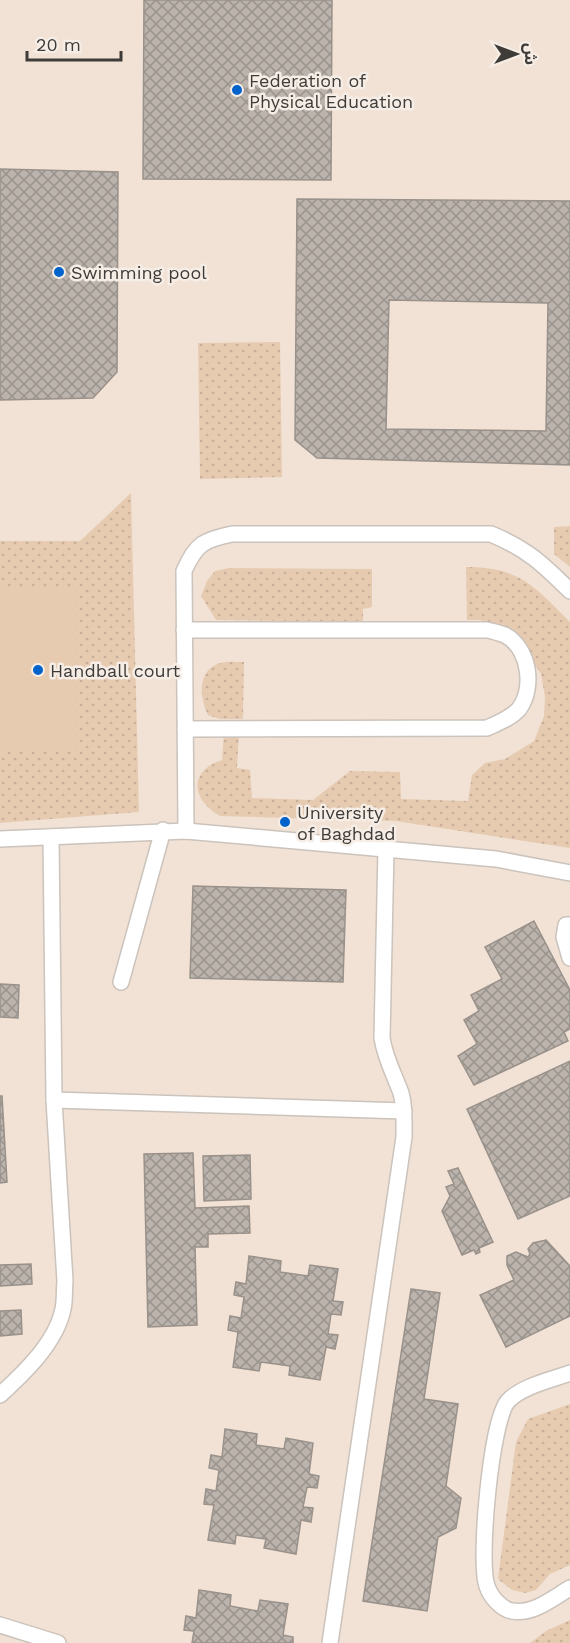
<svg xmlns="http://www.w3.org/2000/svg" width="570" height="1643" font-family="'Work Sans','Noto Sans Arabic',sans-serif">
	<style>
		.built { fill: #f1e2d5 }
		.grass { fill: url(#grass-dots) }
		.pitch { fill: #e7cbb1 }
		.building { fill: url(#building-cross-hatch); stroke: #99918a; stroke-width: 1.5; fill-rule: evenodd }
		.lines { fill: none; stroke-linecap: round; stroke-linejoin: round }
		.lane-casing { stroke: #cbc3bc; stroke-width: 18 }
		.lane { stroke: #fff; stroke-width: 15 }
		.poi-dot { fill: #0063cb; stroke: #f6eee6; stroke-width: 2 }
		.labels { text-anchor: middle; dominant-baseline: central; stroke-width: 5; stroke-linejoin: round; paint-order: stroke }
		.poi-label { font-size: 18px; fill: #3e3b38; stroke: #f6eee6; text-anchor: start }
	</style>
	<defs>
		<pattern id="grass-dots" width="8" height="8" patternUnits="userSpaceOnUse" patternTransform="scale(1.5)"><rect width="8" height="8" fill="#e7cbb1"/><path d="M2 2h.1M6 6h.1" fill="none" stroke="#c7af99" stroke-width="1.8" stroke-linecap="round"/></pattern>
		<pattern id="building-cross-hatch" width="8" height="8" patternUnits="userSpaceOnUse" patternTransform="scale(1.5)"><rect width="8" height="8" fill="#bbb3ac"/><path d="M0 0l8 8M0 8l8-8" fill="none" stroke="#99938d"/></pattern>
	</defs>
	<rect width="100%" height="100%" fill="#f6eee6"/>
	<rect class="built" x="0" y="0" width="570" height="1643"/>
	<g class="grass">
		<polygon points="280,342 282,477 200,479 198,343"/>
		<polygon points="131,493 139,812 0,823 0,541 80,541"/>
		<polygon points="570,526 570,567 554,554 554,527"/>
		<path d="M466,567C520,567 534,586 570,622V848L396,821L220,816C191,800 188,771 222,760L224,733H239L237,768L250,770L252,798L313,800L350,771L400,772L401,799L468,801L472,775L485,763L505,759L534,741L544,716L545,697L541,674L530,658L481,620H467Z"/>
		<polygon points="229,568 372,569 372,607 363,609 363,622 216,620 201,596 207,581 215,571"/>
		<path d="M244,662L243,719H220L208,715C200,698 196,671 220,663C227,661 237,662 244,662Z"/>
		<polygon points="570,1404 570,1565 550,1574 536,1590 525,1593 512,1590 498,1579 516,1442 528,1419"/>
		<polygon points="570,1620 570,1643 530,1643 546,1631"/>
	</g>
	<rect class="pitch" x="0" y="587" width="76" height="165"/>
	<g class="building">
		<polygon points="144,0 332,0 331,180 143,179"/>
		<polygon points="0,169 118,172 117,372 93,398 0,400"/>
		<path d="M297,199L570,201V465L317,458L295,440ZM389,300L548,303L546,431L386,429Z"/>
		<polygon points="193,886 346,890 343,982 190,978"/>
		<polygon points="534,921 570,990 570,1029 564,1032 568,1041 474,1085 458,1056 477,1044 464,1020 479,1011 471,995 502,979 485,947"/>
		<polygon points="0,984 19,985 18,1018 0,1017"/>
		<polygon points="570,1061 570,1196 518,1219 467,1109"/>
		<polygon points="0,1096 2,1096 7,1182 0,1183"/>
		<polygon points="193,1153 195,1208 249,1206 250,1233 208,1234 208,1247 195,1247 197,1325 148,1327 144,1154"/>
		<polygon points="250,1155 251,1199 204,1201 203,1156"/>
		<polygon points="458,1168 493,1242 479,1248 480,1252 476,1254 474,1250 462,1255 442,1211 450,1196 446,1187 454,1184 448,1171"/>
		<polygon points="546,1240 570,1266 570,1316 506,1347 480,1295 514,1280 507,1265 507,1256 516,1252 528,1257 530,1254 528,1249 533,1243"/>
		<polygon points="249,1256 281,1261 280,1272 308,1276 310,1265 338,1269 333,1301 343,1302 341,1315 331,1314 328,1334 338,1335 335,1349 326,1347 320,1380 289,1375 290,1366 261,1362 259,1371 233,1367 238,1332 228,1330 230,1316 241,1318 244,1297 234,1295 236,1282 246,1284"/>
		<polygon points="31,1264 32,1284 0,1286 0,1265"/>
		<polygon points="411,1289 440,1293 424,1399 458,1404 446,1486 461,1498 456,1528 438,1537 427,1611 363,1601"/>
		<polygon points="21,1310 22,1334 0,1336 0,1311"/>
		<polygon points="225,1429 257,1434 256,1445 284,1449 286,1438 313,1443 309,1474 319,1476 317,1488 307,1487 303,1507 313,1508 311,1522 301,1520 296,1554 264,1548 266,1539 236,1535 235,1544 208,1540 214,1505 204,1504 206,1489 216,1491 219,1470 209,1468 211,1455 222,1457"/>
		<polygon points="199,1590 231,1595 230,1606 258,1611 260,1600 288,1604 283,1635 293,1637 293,1643 192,1643 194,1631 184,1630 186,1616 196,1618"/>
	</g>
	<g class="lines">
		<g class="lane-casing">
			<g id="lane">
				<path d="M184,630H487C492,631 499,633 505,635C529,648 535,687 519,709C511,718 498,723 487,728L185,729"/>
				<path d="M186,831L184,571C196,544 203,540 232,534H491C527,549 543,564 570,591"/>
				<polyline points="0,839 186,831 496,859 570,873"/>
				<polyline points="570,925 566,925 564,937 570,958"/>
				<polyline points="121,982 163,830"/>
				<polyline points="54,1100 404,1111"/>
				<path d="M570,1373C551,1380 522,1386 508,1401C491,1420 478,1562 487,1586C490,1596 501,1609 512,1611C533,1615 553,1598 570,1588"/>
				<path d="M0,1395C24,1373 56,1343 63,1309C65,1301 64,1290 65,1281L54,1100L51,837"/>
				<polyline points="0,1625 58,1643"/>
				<path d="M330,1643L404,1137C404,1122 405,1107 401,1093C394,1074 385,1058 382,1038L386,848"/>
			</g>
		</g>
		<use href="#lane" class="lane"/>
	</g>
	<g class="poi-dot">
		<circle cx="237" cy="90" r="6"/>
		<circle cx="59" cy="272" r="6"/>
		<circle cx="38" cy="670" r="6"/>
		<circle cx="285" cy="822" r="6"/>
	</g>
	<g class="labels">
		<g class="poi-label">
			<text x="249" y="80">Federation of<tspan x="249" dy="21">Physical Education</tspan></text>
			<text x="71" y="272">Swimming pool</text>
			<text x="50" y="670">Handball court</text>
			<text x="297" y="812">University<tspan x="297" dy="21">of Baghdad</tspan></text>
		</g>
	</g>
	<g transform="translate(516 54) rotate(90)" stroke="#f6eee6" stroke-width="4.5" paint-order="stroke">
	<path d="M0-4.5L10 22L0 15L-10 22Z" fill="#3e3b38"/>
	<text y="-9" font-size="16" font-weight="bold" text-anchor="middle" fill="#3e3b38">ش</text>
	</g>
	<path d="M27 51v9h94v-9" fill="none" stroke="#3e3b38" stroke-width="3"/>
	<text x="36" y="51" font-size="18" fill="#3e3b38" stroke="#f6eee6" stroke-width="4.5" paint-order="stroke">20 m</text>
</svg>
